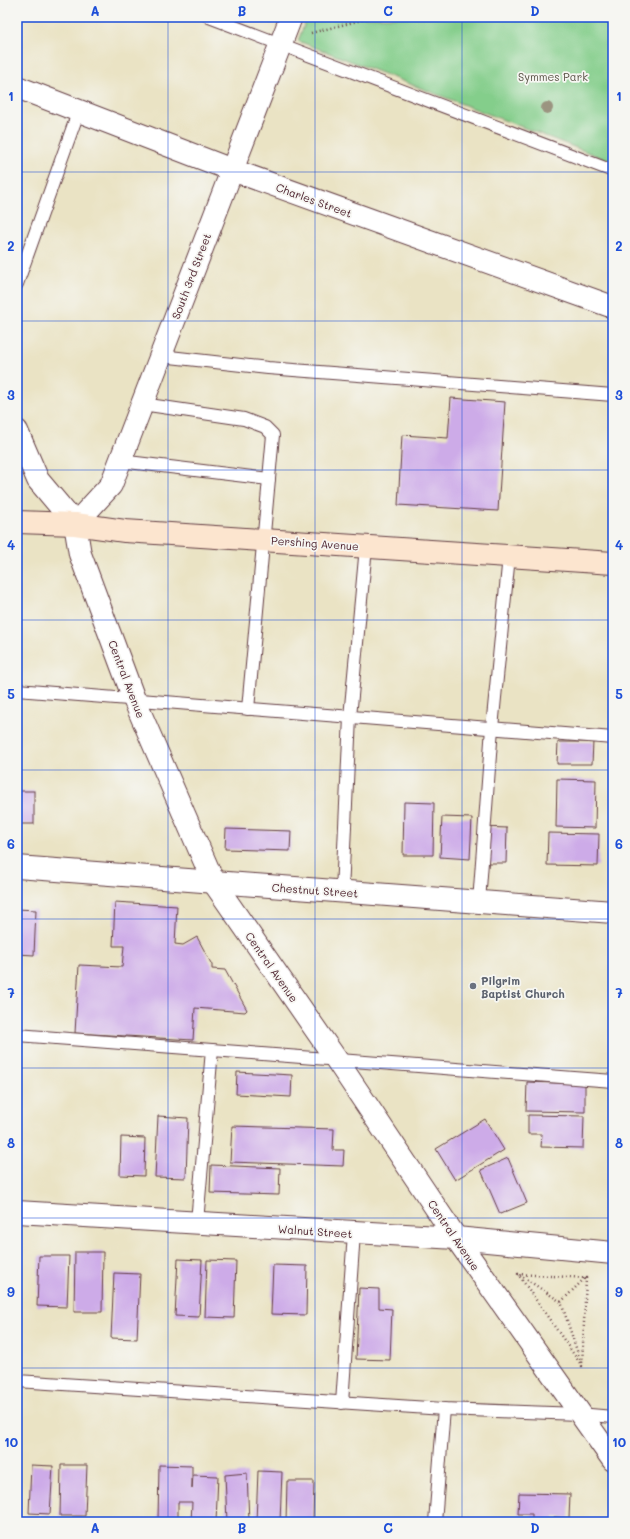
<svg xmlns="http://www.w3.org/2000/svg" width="630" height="1539" font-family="Mali,sans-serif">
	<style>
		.green { fill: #84ce8b; stroke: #67765b }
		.building { fill: #cdabe8 }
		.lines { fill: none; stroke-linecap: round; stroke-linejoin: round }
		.service-casing { stroke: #623c42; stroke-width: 14 }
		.minor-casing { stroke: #623c42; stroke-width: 24 }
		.tertiary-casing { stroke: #623c42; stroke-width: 24 }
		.secondary-casing { stroke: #623c42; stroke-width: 24 }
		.path { stroke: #623c42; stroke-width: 2.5; stroke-dasharray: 1 3; stroke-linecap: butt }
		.service { stroke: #fff; stroke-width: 12 }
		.minor { stroke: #fff; stroke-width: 22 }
		.tertiary { stroke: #fff; stroke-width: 22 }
		.secondary { stroke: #fce5cf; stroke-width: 22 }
		.tree { fill: #9b9480 }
		.grid { fill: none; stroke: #1d4ed8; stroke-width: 1; stroke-opacity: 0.55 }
		.worship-dot { fill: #6b7280; stroke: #f6f6f2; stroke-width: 1.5 }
		.labels { text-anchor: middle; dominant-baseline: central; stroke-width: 3.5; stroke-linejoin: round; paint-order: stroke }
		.park-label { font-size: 11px; fill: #5b5448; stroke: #f6f6f2 }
		.street-label { font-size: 11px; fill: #4a1f2b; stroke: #f6f6f2 }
		.worship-label { font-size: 11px; font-weight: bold; fill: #5b616d; stroke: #f6f6f2; text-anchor: start }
		.neatline { fill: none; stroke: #1d4ed8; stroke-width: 1.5 }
		.grid-label { font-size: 13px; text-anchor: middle; font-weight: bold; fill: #1d4ed8 }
	</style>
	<rect width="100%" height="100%" fill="#f6f6f2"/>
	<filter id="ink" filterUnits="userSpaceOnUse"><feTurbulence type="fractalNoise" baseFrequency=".025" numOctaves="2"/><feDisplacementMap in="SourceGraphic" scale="8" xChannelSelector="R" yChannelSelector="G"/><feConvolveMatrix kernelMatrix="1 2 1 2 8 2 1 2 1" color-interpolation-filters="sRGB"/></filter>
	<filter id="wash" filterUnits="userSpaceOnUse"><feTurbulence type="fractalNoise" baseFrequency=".012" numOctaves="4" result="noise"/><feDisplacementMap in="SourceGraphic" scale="16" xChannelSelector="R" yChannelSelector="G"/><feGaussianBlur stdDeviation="0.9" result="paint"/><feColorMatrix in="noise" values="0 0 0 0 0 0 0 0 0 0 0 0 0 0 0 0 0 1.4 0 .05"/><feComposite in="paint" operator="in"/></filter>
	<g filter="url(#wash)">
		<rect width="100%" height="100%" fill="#eae3c4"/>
		<polygon class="green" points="307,17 613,17 613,162 298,41"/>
		<g id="blocks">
			<g class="building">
				<polygon points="451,398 505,402 498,511 398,505 402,435 448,438"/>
				<polygon points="558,742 593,742 592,764 557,764"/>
				<polygon points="557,779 596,780 595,828 556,827"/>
				<rect x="17" y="791" width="17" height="33"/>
				<polygon points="404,802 434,803 433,855 403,855"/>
				<polygon points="442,817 472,818 470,859 440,857"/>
				<polygon points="483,827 507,828 506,863 482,863"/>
				<polygon points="226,829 291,831 290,851 225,849"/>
				<polygon points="548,833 599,834 598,866 547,865"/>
				<polygon points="115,902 177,906 175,944 183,945 197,937 212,965 212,969 225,970 247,1010 245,1012 195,1008 193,1040 75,1033 79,965 122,967 124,946 113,946"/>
				<polygon points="17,909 36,910 34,955 17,954"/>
				<polygon points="237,1072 292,1075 291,1097 236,1094"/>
				<polygon points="527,1082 585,1084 585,1112 526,1111"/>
				<polygon points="528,1115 584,1116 583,1148 541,1147 542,1134 528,1134"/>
				<polygon points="158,1116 188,1118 186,1178 155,1177"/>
				<polygon points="485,1119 504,1150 455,1180 436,1149"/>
				<polygon points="232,1126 334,1129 333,1150 344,1150 343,1166 230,1162"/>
				<polygon points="121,1137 145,1138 144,1176 120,1175"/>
				<polygon points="508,1158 527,1203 500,1214 481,1170"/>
				<polygon points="211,1165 280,1168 279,1195 210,1193"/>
				<polygon points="17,1252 19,1252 18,1281 17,1281"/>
				<polygon points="75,1252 103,1252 102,1312 74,1312"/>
				<polygon points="39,1256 69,1256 67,1307 37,1306"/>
				<polygon points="178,1259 202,1260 199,1317 175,1316"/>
				<polygon points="207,1260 236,1261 234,1318 205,1317"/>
				<polygon points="273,1265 307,1266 306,1315 271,1314"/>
				<polygon points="114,1273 140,1274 137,1339 111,1338"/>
				<polygon points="359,1288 379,1289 379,1308 392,1309 390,1360 356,1359"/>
				<polygon points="31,1465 53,1466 50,1514 29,1513"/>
				<polygon points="61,1465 87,1465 85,1516 60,1516"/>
				<polygon points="159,1465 192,1466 192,1489 193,1475 218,1476 216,1522 191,1522 192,1502 178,1502 178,1522 158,1521"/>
				<polygon points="258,1471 282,1472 280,1522 256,1522"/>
				<polygon points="247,1473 249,1522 227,1522 225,1475"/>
				<polygon points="287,1481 314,1481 313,1522 286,1522"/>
				<polygon points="519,1493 570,1494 569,1518 554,1517 554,1522 532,1522 532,1514 518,1514"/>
			</g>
		</g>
	</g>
	<g filter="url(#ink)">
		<use href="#blocks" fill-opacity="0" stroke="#623c42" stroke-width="1"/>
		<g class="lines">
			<g class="service-casing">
				<g id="service">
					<polyline points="209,17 613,171"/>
					<polyline points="17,284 79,110"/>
					<polyline points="161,356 268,368 613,395"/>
					<polyline points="142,404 244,419 265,427 273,435 248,709"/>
					<polyline points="120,461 269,479"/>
					<polyline points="17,690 613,738"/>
					<polyline points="342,892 350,717 366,547"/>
					<polyline points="479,902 492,728 509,556"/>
					<polyline points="17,1035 613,1081"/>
					<polyline points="197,1222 212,1050"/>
					<polyline points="17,1381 444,1409 579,1414 613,1417"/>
					<polyline points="342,1403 354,1233"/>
					<polyline points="435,1522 444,1409"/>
				</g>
			</g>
			<g class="minor-casing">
				<g id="minor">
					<polyline points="17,87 232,170 613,307"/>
					<polyline points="75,524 111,485 291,17"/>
					<polyline points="17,867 613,912"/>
					<polyline points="17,1212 456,1238 613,1253"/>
				</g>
			</g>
			<g class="tertiary-casing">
				<polyline id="tertiary" points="17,431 38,480 75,524 80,554 134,699 214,883 336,1059 456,1238 613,1460"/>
			</g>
			<g class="secondary-casing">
				<polyline id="secondary" points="17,522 75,524 125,531 613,563"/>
			</g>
			<g class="path">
				<polyline points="311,33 373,17"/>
				<polygon points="518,1274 586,1278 582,1366"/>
				<polyline points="520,1275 561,1302 581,1363"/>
				<polyline points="561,1302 585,1278"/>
			</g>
			<use href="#service" class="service"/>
			<use href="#minor" class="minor"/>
			<use href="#tertiary" class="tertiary"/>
			<use href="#secondary" class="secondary"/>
		</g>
		<circle class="tree" cx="547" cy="108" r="6"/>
	</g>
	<path class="grid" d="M168,17V1522M315,17V1522M462,17V1522M17,172H613M17,321H613M17,470H613M17,620H613M17,770H613M17,919H613M17,1068H613M17,1218H613M17,1368H613"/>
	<circle class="worship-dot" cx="473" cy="986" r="4"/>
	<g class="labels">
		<g class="park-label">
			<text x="553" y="76">Symmes Park</text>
		</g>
		<g class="street-label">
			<text transform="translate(314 200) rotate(20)">Charles Street</text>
			<text transform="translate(191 276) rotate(-69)">South 3rd Street</text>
			<text transform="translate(315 543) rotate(4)">Pershing Avenue</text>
			<text transform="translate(127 679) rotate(69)">Central Avenue</text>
			<text transform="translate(315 890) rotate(4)">Chestnut Street</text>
			<text transform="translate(272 967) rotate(55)">Central Avenue</text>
			<text transform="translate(315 1231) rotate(4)">Walnut Street</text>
			<text transform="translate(454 1235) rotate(56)">Central Avenue</text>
		</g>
		<g class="worship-label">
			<text x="481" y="980">Pilgrim<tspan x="481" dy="13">Baptist Church</tspan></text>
		</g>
	</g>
	<rect width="630" height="1539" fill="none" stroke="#f6f6f2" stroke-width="44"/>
	<rect x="22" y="22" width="586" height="1495" class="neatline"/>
	<g class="grid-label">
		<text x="95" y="16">A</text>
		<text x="242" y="16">B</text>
		<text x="388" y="16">C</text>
		<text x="535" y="16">D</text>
		<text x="11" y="101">1</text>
		<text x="619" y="101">1</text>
		<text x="11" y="251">2</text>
		<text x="619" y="251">2</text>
		<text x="11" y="400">3</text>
		<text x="619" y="400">3</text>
		<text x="11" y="550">4</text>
		<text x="619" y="550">4</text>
		<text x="11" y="699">5</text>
		<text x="619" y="699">5</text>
		<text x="11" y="849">6</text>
		<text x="619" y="849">6</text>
		<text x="11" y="998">7</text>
		<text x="619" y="998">7</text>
		<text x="11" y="1148">8</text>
		<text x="619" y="1148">8</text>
		<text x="11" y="1297">9</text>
		<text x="619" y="1297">9</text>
		<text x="11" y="1447">10</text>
		<text x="619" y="1447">10</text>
		<text x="95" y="1533">A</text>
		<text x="242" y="1533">B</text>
		<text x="388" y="1533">C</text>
		<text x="535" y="1533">D</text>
	</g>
</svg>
